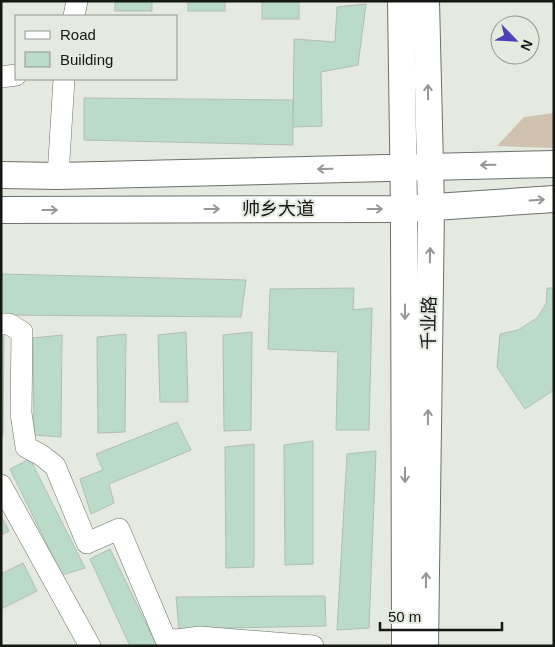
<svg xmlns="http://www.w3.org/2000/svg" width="555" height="647" viewBox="0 0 555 647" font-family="Helvetica,'Noto Sans SC',sans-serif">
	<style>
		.grass { fill: #d0c1b1 }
		.building { fill: #b9dbc7; stroke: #b2bcb6 }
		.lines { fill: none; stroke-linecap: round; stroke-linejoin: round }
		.minor-casing { stroke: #6c7067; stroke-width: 22 }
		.major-casing { stroke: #6c7067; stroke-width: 28 }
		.minor { stroke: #fff; stroke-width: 21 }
		.major { stroke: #fff; stroke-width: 26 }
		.oneway { stroke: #969795 }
		.labels { text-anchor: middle; stroke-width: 4; stroke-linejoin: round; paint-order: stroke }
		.street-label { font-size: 18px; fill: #151713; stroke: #e5eae0 }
	</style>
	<rect width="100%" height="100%" fill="#e5eae0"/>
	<polygon class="grass" points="554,113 554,148 497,146 524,117"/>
	<g class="building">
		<rect x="115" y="1" width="37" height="10"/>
		<rect x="188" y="1" width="37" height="10"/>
		<rect x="262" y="1" width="37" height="18"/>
		<polygon points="366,4 358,65 321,72 322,126 293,127 294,39 335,42 337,7"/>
		<polygon points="84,98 293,100 293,145 84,140"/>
		<polygon points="1,274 246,280 241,317 1,315"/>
		<polygon points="354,288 353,310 372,308 369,430 336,430 338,352 268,349 270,289"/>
		<polygon points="547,288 554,288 554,390 525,409 497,367 500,334 518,330 537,318 546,304"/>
		<polygon points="186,332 188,402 160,402 158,335"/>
		<polygon points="252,332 251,430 224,431 223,335"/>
		<polygon points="1,334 4,334 3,435 1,435"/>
		<polygon points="126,334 125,432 98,433 97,337"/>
		<polygon points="62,335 61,437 34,435 33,338"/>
		<polygon points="177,422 191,450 109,484 114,503 91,514 80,479 103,470 96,454"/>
		<polygon points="313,441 313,564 285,565 284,445"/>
		<polygon points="254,444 254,567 226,568 225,447"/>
		<polygon points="376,451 369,628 337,630 347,454"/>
		<polygon points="30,459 85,568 62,575 10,469"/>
		<polygon points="1,516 9,531 1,535"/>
		<polygon points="110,549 157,646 130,646 90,559"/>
		<polygon points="23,563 37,591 1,609 1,574"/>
		<polygon points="325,596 326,626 179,629 176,597"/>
	</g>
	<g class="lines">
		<defs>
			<g id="minor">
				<polyline points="74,16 77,1"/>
				<polyline points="1,77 16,75"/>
				<polyline points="58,176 64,79"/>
				<polyline points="1,324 9,324 22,332 21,413 26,447 41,455 55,466 87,543 119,529 165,638 177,640 200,637 313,646"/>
				<polyline points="1,485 90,646"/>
			</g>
			<g id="major">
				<polyline points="401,1 404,209 405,646"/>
				<polyline points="1,175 58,176 554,164"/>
				<polyline points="1,210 404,209 554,199"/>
				<polyline points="425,646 431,208 426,1"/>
			</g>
		</defs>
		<use href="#minor" class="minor-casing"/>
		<use href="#major" class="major-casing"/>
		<use href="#minor" class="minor"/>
		<use href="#major" class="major"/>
	</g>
	<defs><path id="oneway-shaft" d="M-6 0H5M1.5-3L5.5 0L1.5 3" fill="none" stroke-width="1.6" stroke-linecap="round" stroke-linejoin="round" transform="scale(1.25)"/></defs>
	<g class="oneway">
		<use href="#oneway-shaft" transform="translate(428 92) rotate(-91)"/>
		<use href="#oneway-shaft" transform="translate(488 165) rotate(179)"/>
		<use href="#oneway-shaft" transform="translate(325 169) rotate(179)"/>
		<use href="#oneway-shaft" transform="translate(537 200) rotate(-4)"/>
		<use href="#oneway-shaft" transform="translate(212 209)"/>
		<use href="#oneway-shaft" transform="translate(375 209)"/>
		<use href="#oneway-shaft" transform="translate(50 210)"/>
		<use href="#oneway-shaft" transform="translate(430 255) rotate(-89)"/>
		<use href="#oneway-shaft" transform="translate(405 312) rotate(90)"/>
		<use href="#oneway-shaft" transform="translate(428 417) rotate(-89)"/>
		<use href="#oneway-shaft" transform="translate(405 475) rotate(90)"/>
		<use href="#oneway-shaft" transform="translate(426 580) rotate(-89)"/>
	</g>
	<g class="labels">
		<g class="street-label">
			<text x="278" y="215">帅乡大道</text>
			<text transform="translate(429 323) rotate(-89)" y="6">千业路</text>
		</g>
	</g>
	<rect width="555" height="647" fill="none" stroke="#151713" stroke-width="5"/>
	<rect x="15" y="15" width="162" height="65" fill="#e5eae0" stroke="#92968e"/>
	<rect x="25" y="31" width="25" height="8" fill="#ffffff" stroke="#92968e"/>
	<text x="60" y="40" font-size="15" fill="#151713">Road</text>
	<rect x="25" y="52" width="25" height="15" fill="#b9dbc7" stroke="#92968e"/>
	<text x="60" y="65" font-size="15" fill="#151713">Building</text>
	<g transform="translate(515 40) rotate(114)"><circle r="24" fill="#e5eae0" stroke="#92968e"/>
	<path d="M0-4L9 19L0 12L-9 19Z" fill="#4c42b8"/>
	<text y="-8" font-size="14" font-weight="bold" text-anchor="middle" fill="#151713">N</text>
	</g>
	<path d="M380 622v8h122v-8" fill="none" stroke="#151713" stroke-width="2.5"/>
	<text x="388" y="622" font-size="15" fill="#151713" stroke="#e5eae0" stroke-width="4" paint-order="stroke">50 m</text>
</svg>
